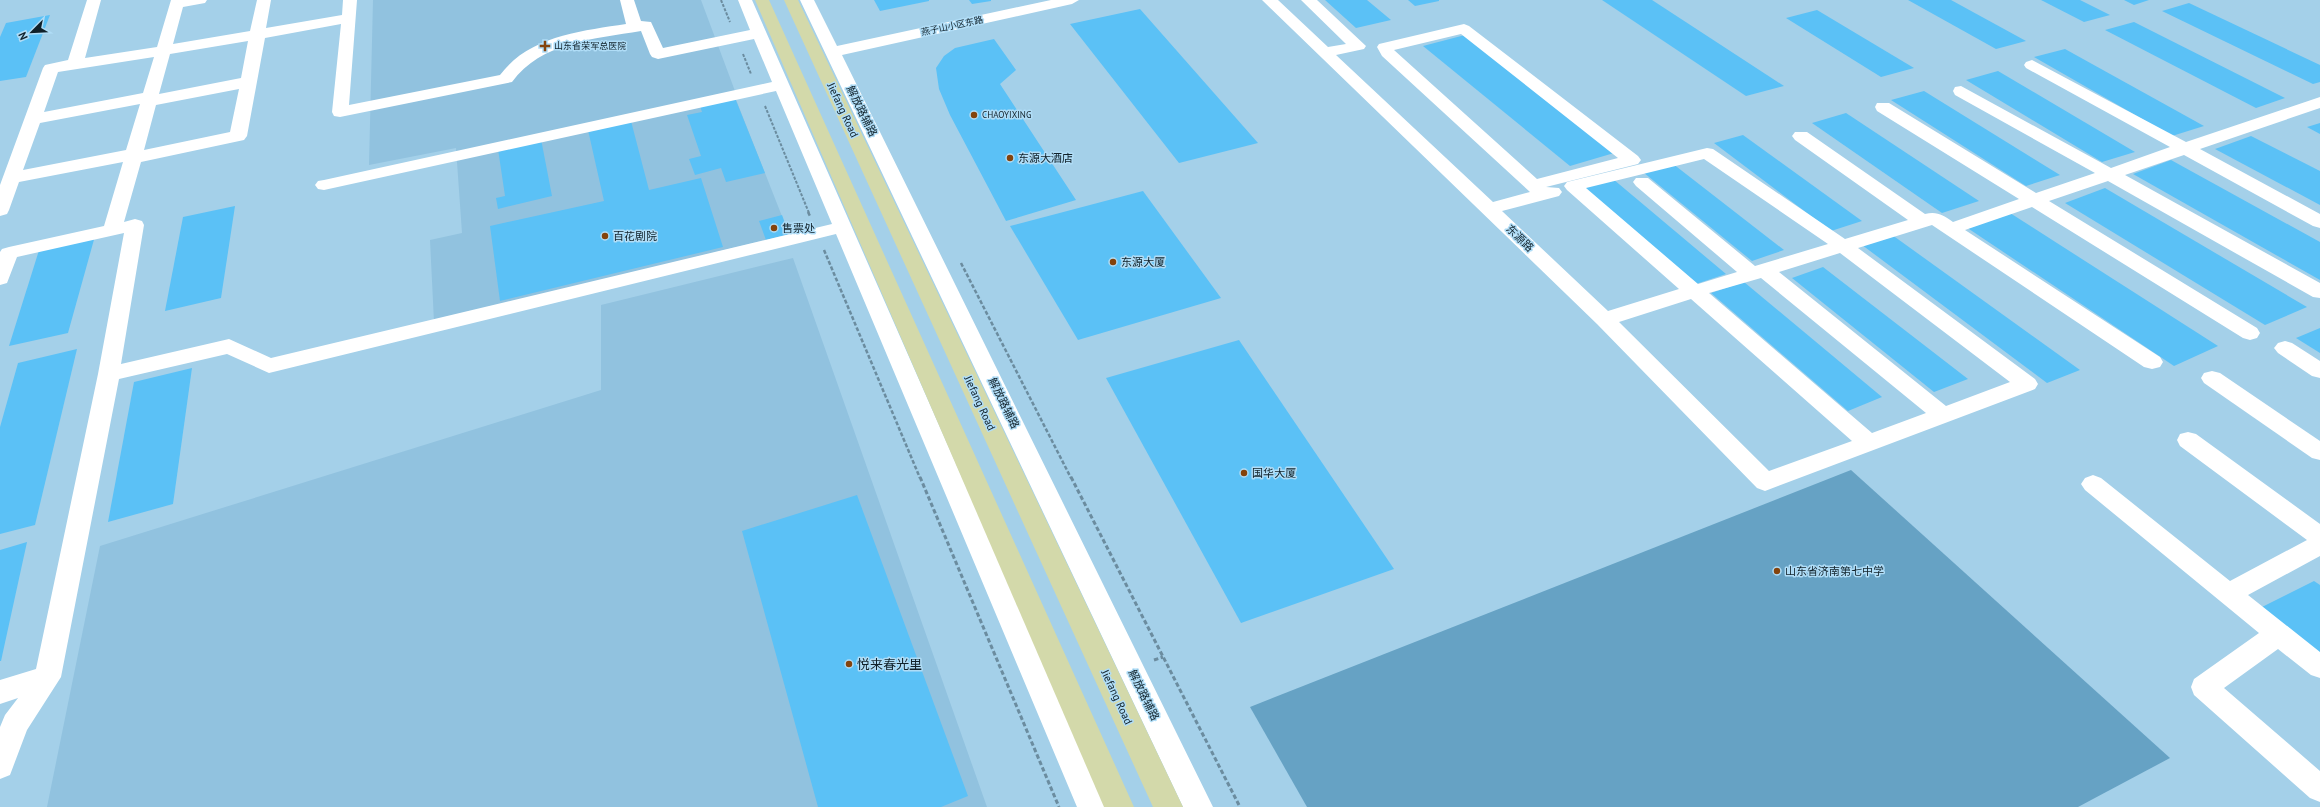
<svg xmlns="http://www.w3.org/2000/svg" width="2320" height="807" viewBox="0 0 2320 807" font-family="'PT Sans','Noto Sans SC',sans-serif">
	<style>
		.built { fill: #91c2df }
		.green { fill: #66a2c4 }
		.building { fill: #5bc1f6 }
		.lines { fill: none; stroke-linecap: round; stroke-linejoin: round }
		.path-far2 { stroke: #6b8c9f; stroke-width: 2; stroke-dasharray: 3 1.5; stroke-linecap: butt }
		.path-far1 { stroke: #6b8c9f; stroke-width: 2.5; stroke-dasharray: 4 2; stroke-linecap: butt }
		.path { stroke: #6b8c9f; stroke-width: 3; stroke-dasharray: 4.5 2.5; stroke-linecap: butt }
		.minor { fill: #fff; fill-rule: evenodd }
		.major { fill: #d3d9aa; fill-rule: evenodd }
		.poi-dot { fill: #84430c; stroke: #b0ddf7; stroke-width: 1.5 }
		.labels { text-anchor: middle; stroke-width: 3; stroke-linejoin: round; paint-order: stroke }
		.far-street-label { font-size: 9px; fill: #10212a; stroke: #b0ddf7 }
		.far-poi-label { font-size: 9px; fill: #10212a; stroke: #b0ddf7; text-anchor: start }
		.street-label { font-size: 11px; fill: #10212a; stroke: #b0ddf7 }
		.poi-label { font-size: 11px; fill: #10212a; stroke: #b0ddf7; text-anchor: start }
		.near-poi-label { font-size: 13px; fill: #10212a; stroke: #b0ddf7; text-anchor: start }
	</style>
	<rect width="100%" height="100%" fill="#a4d0e9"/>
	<g class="built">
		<polygon points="373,0 701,0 735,91 733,92 789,234 434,322 430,240 462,233 456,148 369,165"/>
		<polygon points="793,258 987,807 47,807 100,546 601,390 601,305"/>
	</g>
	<polygon class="green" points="1851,470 2170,758 2078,807 1307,807 1250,707"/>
	<g class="building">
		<polygon points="874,0 929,0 929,1 880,11"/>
		<polygon points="969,0 991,0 991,1 972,4"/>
		<polygon points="1325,0 1367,0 1391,20 1356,28"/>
		<polygon points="1408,0 1439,0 1439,1 1415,6"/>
		<polygon points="1602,0 1652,0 1784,86 1746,96"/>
		<polygon points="1908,0 1951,0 2026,41 1996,49"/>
		<polygon points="2041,0 2080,0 2110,15 2084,22"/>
		<polygon points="2124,0 2149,0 2134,5"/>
		<polygon points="2189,3 2320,65 2320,82 2313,84 2162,11"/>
		<polygon points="1140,9 1258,143 1179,163 1070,24"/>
		<polygon points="1817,10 1914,68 1881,77 1786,18"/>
		<polygon points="50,15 26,77 0,81 0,37 6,23"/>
		<polygon points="2134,22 2285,98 2256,108 2105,30"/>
		<polygon points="1465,35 1614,153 1570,166 1423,46"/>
		<polygon points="994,39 1016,70 1000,84 1076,200 1006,221 950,115 939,89 936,68 944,56 955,48"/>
		<polygon points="2065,49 2204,126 2172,136 2034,57"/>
		<polygon points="1998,71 2135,152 2102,162 1966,80"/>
		<polygon points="1924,91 2060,175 2026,186 1891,100"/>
		<polygon points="735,98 765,173 726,182 721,168 695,175 689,159 701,156 687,115 702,112 700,106"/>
		<polygon points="1846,113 1979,201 1942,213 1812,123"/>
		<polygon points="631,121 649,190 701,178 723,247 500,301 490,226 604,201 588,130"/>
		<polygon points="2320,123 2320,134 2307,127"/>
		<polygon points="1743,135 1862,221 1831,231 1714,143"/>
		<polygon points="2251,136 2320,171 2320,205 2215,149"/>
		<polygon points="541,139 552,196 498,209 496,198 505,196 498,149"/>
		<polygon points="1668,160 1784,250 1752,261 1638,168"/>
		<polygon points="2171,160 2320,242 2320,280 2133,174"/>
		<polygon points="1613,179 1726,274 1693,285 1582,188"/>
		<polygon points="2105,188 2307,307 2265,325 2065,203"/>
		<polygon points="1143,191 1221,298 1078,340 1010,226"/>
		<polygon points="235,206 221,298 165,311 183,217"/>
		<polygon points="2010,213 2218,346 2174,366 1966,227"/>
		<polygon points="782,215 789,234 766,240 759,221"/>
		<polygon points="1888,232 2080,370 2047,383 1858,242"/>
		<polygon points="95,236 68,333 9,346 40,247"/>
		<polygon points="1823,267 1968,379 1934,392 1792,278"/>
		<polygon points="1744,282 1882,397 1848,411 1711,293"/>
		<polygon points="2320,328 2320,353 2296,338"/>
		<polygon points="1239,340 1394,569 1241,623 1106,378"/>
		<polygon points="77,349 35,525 0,534 0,427 18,363"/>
		<polygon points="192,368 173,504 108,522 134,382"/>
		<polygon points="857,495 968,796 941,807 818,807 742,531"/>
		<polygon points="27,542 1,661 0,661 0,550"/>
		<polygon points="2314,581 2320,585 2320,655 2260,608"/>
	</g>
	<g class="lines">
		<g class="path-far2">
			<polyline points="721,0 730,22"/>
			<polyline points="743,54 751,74"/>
			<polyline points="765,106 809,213"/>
		</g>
		<g class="path-far1">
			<polyline points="808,212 810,216"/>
			<polyline points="824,250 920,478"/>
			<polyline points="961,263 1071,478"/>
		</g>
		<g class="path">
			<polyline points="920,477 1059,807"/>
			<polyline points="1071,477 1240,807"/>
			<polyline points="1154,660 1163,657"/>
		</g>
		<g class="minor">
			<path d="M 87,0 L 101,0 L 85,58 L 157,47 L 171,0 L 207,0 L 205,3 L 183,7 L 173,44 L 250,31 L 257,0 L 271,0 L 266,28 L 342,15 L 343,0 L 357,0 L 349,105 L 500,75 C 529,36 581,31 626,24 L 620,0 L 634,0 L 641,21 L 651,22 L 663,48 L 750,30 L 738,0 L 752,0 L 1107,807 L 1077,807 L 836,234 L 269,373 L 227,354 L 119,379 L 61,677 L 27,730 L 10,775 L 0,779 L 0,727 L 5,715 L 18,698 L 0,704 L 0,680 L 36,669 L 98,374 L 124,233 L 17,257 L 7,283 L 0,285 L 0,252 L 2,249 L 9,247 L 104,226 L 123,162 L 19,182 L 9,210 L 7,214 L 0,216 L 0,185 L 43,68 L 45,65 L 68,60 ZM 341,24 L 332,112 L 334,116 L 340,117 L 512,82 C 541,42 594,39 641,31 L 650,54 L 652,57 L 658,59 L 754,39 L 772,82 L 324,180 L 318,181 L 315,185 L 318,189 L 324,190 L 776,91 L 832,224 L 271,358 L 229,339 L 121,364 L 144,225 L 142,221 L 135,219 L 124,222 L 141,162 L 244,140 L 247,136 L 265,38 ZM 248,41 L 241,78 L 159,94 L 170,54 ZM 154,57 L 143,93 L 44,112 L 58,72 ZM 239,89 L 230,132 L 144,150 L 156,105 ZM 140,104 L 126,150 L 23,170 L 40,123 Z"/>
			<polygon points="800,0 814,0 837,46 1051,0 1079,0 1072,4 842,55 1213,807 1183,807"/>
			<path d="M 1262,0 L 1278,0 L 1328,47 L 1346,44 L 1301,0 L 1317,0 L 1366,46 L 1364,49 L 1336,55 L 1493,202 L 1530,192 L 1382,56 L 1377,47 L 1379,44 L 1464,24 L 1469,26 L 1638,156 L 1641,160 L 1638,164 L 1546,187 L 1559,188 L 1562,192 L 1559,196 L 1502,211 L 1608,311 L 1679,289 L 1567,190 L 1564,186 L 1567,182 L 1707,148 L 1713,149 L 1845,239 L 1908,220 L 1795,140 L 1792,136 L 1795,132 L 1807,132 L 1925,214 C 1937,211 1943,215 1953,222 L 2019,199 L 1877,111 L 1875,107 L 1877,103 L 1889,103 L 2036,193 L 2095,173 L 1955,95 L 1953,91 L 1955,87 L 1961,86 L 2111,168 L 2170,147 L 2026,68 L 2024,65 L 2026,62 L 2032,60 L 2186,142 L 2320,97 L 2320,108 L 2200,149 L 2320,214 L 2320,228 L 2313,226 L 2184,155 L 2125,175 L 2320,283 L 2320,298 L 2313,297 L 2108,181 L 2049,201 L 2257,328 L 2260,333 L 2257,338 L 2250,340 L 2243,338 L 2032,207 L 1965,230 L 2160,357 L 2163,362 L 2160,367 L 2152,369 L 2144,367 L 1932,225 L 1858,248 L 2035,379 L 2038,384 L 2035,389 L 1765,491 L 1757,488 L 1597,324 ZM 1461,34 L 1618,158 L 1537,179 L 1394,50 ZM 1704,159 L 1828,244 L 1755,266 L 1648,178 L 1636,178 L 1633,182 L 1636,186 L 1737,272 L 1698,284 L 1586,188 ZM 1840,253 L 2010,382 L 1946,406 L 1779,272 ZM 1761,278 L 1926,413 L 1872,433 L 1709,293 ZM 1691,299 L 1852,441 L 1769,471 L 1619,322 Z"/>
			<polygon points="2285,341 2292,343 2320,361 2320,378 2312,376 2278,353 2274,348 2278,343"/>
			<polygon points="2212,371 2220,373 2320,441 2320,460 2312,458 2204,383 2201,378 2204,373"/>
			<polygon points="2188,432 2196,434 2320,524 2320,556 2248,595 2320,652 2320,678 2311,675 2278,649 2224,688 2320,771 2320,802 2310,798 2194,695 2191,687 2194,679 2259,633 2085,490 2081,484 2085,478 2093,475 2101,478 2230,581 2307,540 2180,446 2177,440 2180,434"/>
		</g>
		<g class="major">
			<polygon points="755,0 769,0 1134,807 1104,807"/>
			<polygon points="784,0 798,0 1183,807 1153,807"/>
		</g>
	</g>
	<g class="poi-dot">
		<path d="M543 40h4v4h4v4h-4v4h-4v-4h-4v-4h4z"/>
		<circle cx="974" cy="115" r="4"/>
		<circle cx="1010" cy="158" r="4"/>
		<circle cx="774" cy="228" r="4"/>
		<circle cx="605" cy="236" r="4"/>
		<circle cx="1113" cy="262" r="4"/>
		<circle cx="1244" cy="473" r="4"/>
		<circle cx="1777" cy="571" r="4"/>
		<circle cx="849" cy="664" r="4"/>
	</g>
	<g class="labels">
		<g class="far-street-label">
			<text transform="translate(952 26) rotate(-12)" y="3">燕子山小区东路</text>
		</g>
		<g class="far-poi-label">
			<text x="554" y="49">山东省荣军总医院</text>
			<text x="982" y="118">CHAOYIXING</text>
		</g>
		<g class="street-label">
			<text transform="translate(843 110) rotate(65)" y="4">Jiefang Road</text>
			<text transform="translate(862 111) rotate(64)" y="4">解放路辅路</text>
			<text transform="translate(1520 238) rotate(44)" y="4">东源路</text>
			<text transform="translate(980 403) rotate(65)" y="4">Jiefang Road</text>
			<text transform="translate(1004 403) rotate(64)" y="4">解放路辅路</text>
			<text transform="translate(1144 695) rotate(64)" y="4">解放路辅路</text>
			<text transform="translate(1117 697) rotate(65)" y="4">Jiefang Road</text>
		</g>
		<g class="poi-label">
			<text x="1018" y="162">东源大酒店</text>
			<text x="782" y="232">售票处</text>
			<text x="613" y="240">百花剧院</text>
			<text x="1121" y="266">东源大厦</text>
			<text x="1252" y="477">国华大厦</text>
			<text x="1785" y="575">山东省济南第七中学</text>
		</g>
		<g class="near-poi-label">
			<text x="857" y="669">悦来春光里</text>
		</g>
	</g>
	<g transform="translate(32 32) rotate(246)" stroke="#b0ddf7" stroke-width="3" paint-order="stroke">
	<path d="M0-3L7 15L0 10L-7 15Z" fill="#10212a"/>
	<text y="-6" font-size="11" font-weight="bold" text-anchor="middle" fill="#10212a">N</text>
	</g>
</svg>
